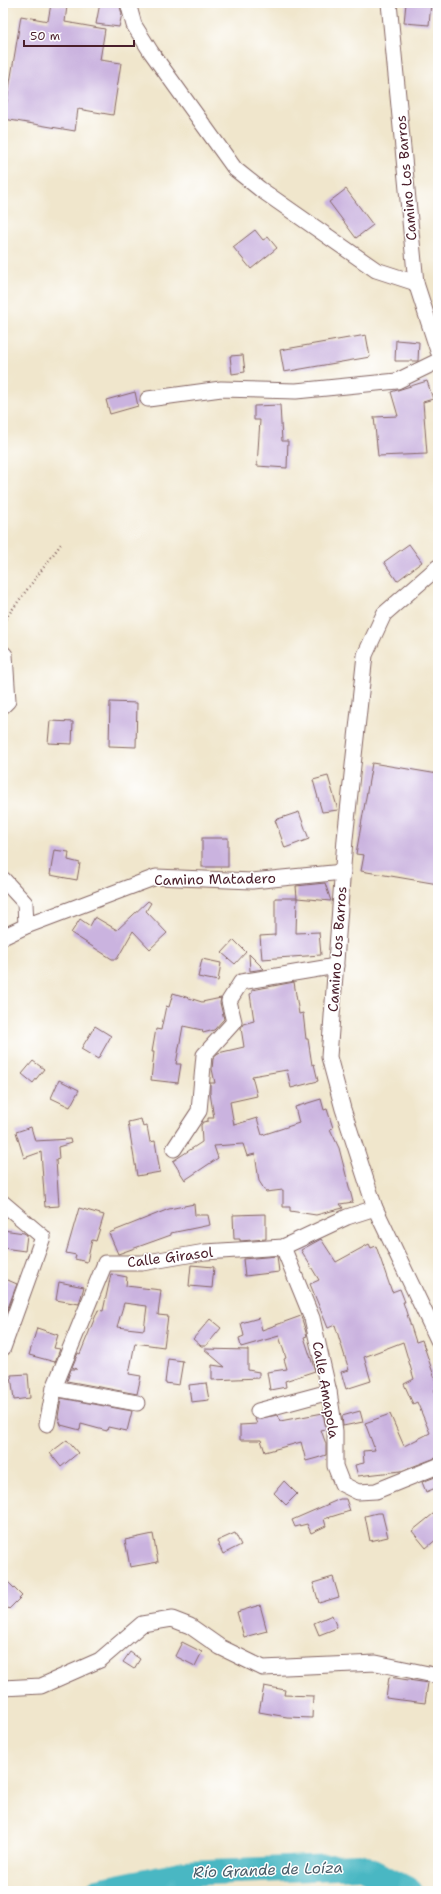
<svg xmlns="http://www.w3.org/2000/svg" width="441" height="1894" viewBox="0 0 441 1894" font-family="'Shantell Sans',sans-serif">
	<style>
		.lines { fill: none; stroke-linecap: round; stroke-linejoin: round }
		.river { stroke: #49b7c3; stroke-width: 26 }
		.building { fill: #cab3df; fill-rule: evenodd }
		.minor-casing { stroke: #846563; stroke-width: 17 }
		.path { stroke: #846563; stroke-width: 2.5; stroke-dasharray: 1 3; stroke-linecap: butt }
		.minor { stroke: #fff; stroke-width: 15 }
		.labels { text-anchor: middle; stroke-width: 3; stroke-linejoin: round; paint-order: stroke }
		.street-label { font-size: 14px; fill: #4a1f2b; stroke: #fff }
		.water-label { font-size: 15px; font-style: italic; fill: #4a5c68; stroke: #fff }
	</style>
	<rect width="100%" height="100%" fill="#fff"/>
	<filter id="ink" filterUnits="userSpaceOnUse"><feTurbulence type="fractalNoise" baseFrequency=".025" numOctaves="2"/><feDisplacementMap in="SourceGraphic" scale="8" xChannelSelector="R" yChannelSelector="G"/><feConvolveMatrix kernelMatrix="1 2 1 2 8 2 1 2 1" color-interpolation-filters="sRGB"/></filter>
	<filter id="wash" filterUnits="userSpaceOnUse"><feTurbulence type="fractalNoise" baseFrequency=".012" numOctaves="4" result="noise"/><feDisplacementMap in="SourceGraphic" scale="16" xChannelSelector="R" yChannelSelector="G"/><feGaussianBlur stdDeviation="0.9" result="paint"/><feColorMatrix in="noise" values="0 0 0 0 0 0 0 0 0 0 0 0 0 0 0 0 0 1.4 0 .05"/><feComposite in="paint" operator="in"/></filter>
	<g filter="url(#wash)">
		<rect width="100%" height="100%" fill="#f0e6cc"/>
		<g class="lines">
			<polyline class="river" points="98,1891 185,1873 360,1866 410,1891"/>
		</g>
		<g id="blocks">
			<g class="building">
				<polygon points="100,3 119,3 122,14 119,27 96,24"/>
				<polygon points="406,3 431,3 429,25 404,23"/>
				<polygon points="51,4 67,6 65,22 105,29 100,60 121,63 113,115 78,109 75,131 4,119 21,16 48,21"/>
				<polygon points="346,189 373,225 356,238 329,202"/>
				<polygon points="255,230 263,240 268,237 277,248 251,269 233,247"/>
				<polygon points="366,335 370,357 284,372 280,350"/>
				<polygon points="396,340 419,342 418,361 395,361"/>
				<polygon points="243,355 245,372 232,374 230,356"/>
				<polygon points="427,381 433,399 423,402 427,454 378,456 374,417 398,416 391,392"/>
				<polygon points="135,392 138,406 110,414 106,400"/>
				<polygon points="280,405 282,441 288,441 287,468 257,466 260,420 254,420 254,406"/>
				<polygon points="409,544 422,562 397,581 384,562"/>
				<polygon points="110,702 137,703 136,747 109,746"/>
				<polygon points="50,721 73,722 72,744 48,743"/>
				<polygon points="372,763 438,774 438,884 361,871 364,855 356,854"/>
				<polygon points="328,776 338,810 322,812 313,780"/>
				<polygon points="299,812 309,839 285,848 275,820"/>
				<rect x="202" y="838" width="26" height="29"/>
				<polygon points="54,850 69,852 68,860 80,863 77,880 50,875"/>
				<polygon points="325,883 331,901 297,898 296,886"/>
				<polygon points="275,898 297,898 296,933 319,932 321,955 262,959 260,936 275,935"/>
				<polygon points="148,901 151,903 146,911 167,933 150,949 133,931 117,959 112,959 71,933 80,919 90,926 95,917 117,930"/>
				<polygon points="234,940 246,952 235,964 222,953"/>
				<polygon points="249,954 264,969 250,971"/>
				<polygon points="202,959 221,963 218,981 198,977"/>
				<polygon points="294,982 299,1014 303,1013 306,1039 308,1039 312,1065 314,1064 318,1081 291,1088 287,1070 252,1076 257,1096 230,1102 234,1125 257,1118 262,1135 299,1123 295,1107 321,1099 324,1110 327,1109 333,1128 330,1129 339,1148 353,1202 340,1204 343,1208 316,1215 290,1211 290,1207 283,1207 283,1190 266,1192 259,1181 255,1154 247,1156 243,1144 214,1146 218,1158 185,1180 173,1161 202,1142 201,1125 203,1122 208,1121 208,1118 214,1118 210,1093 210,1083 215,1083 212,1069 213,1059 218,1053 244,1047 241,1028 243,1024 254,1021 250,994 252,993 252,990"/>
				<polygon points="173,993 202,1002 221,998 220,1003 224,1019 214,1030 203,1033 202,1030 183,1026 176,1064 181,1064 178,1083 151,1080 154,1052 152,1052 156,1029 161,1030 166,1006 169,1007"/>
				<polygon points="95,1026 111,1036 98,1059 81,1049"/>
				<polygon points="33,1061 44,1069 33,1083 22,1074"/>
				<polygon points="59,1080 79,1090 70,1107 51,1098"/>
				<polygon points="141,1119 143,1127 147,1126 150,1142 155,1141 160,1172 137,1176 128,1122"/>
				<polygon points="31,1127 35,1141 70,1139 71,1143 58,1147 59,1159 56,1160 59,1206 45,1207 41,1152 24,1158 16,1132"/>
				<polygon points="194,1204 195,1215 208,1215 210,1225 171,1233 171,1235 118,1254 109,1233 169,1209"/>
				<polygon points="79,1208 104,1215 96,1241 92,1240 87,1262 75,1259 76,1255 66,1253"/>
				<polygon points="266,1214 266,1239 240,1241 240,1239 234,1239 233,1215"/>
				<polygon points="3,1230 24,1233 27,1235 25,1251 3,1248"/>
				<polygon points="321,1239 336,1262 369,1244 371,1248 376,1246 392,1292 400,1289 405,1302 403,1302 416,1342 422,1340 438,1388 434,1390 438,1397 438,1457 401,1471 358,1476 355,1465 364,1463 363,1451 375,1450 365,1423 390,1414 404,1446 430,1433 417,1402 413,1404 404,1384 414,1379 403,1342 364,1357 371,1381 346,1389 341,1372 349,1370 335,1325 328,1328 310,1284 319,1280 301,1250"/>
				<polygon points="277,1256 279,1272 245,1276 243,1259"/>
				<polygon points="191,1265 214,1267 212,1288 189,1286"/>
				<path d="M 111,1274 L 127,1277 L 126,1286 L 161,1290 L 158,1315 L 168,1316 L 164,1347 L 135,1343 L 129,1374 L 141,1376 L 137,1394 L 67,1381 L 71,1369 L 77,1369 L 72,1367 L 78,1353 L 80,1354 L 98,1310 L 103,1311 ZM 124,1303 L 147,1306 L 144,1330 L 117,1327 Z"/>
				<polygon points="3,1278 17,1284 3,1321"/>
				<polygon points="59,1282 84,1287 79,1304 56,1300"/>
				<polygon points="301,1316 307,1336 304,1337 315,1371 285,1381 286,1387 270,1390 267,1372 287,1369 284,1359 286,1358 279,1336 241,1347 239,1338 244,1336 241,1323 259,1318 262,1330"/>
				<polygon points="210,1319 221,1328 206,1346 201,1346 193,1339"/>
				<polygon points="37,1328 58,1335 54,1348 60,1349 55,1362 29,1355"/>
				<polygon points="204,1349 248,1350 248,1370 259,1372 259,1378 212,1380 212,1365 225,1367"/>
				<polygon points="168,1359 183,1361 179,1385 165,1383"/>
				<polygon points="28,1374 30,1398 14,1400 11,1375"/>
				<polygon points="206,1383 209,1400 191,1402 189,1385"/>
				<polygon points="61,1398 132,1411 127,1431 108,1427 107,1431 81,1424 80,1430 61,1425 58,1417"/>
				<polygon points="360,1411 363,1422 343,1426 342,1416"/>
				<polygon points="323,1413 326,1429 321,1430 326,1444 326,1455 317,1458 306,1461 301,1442 265,1452 261,1440 240,1440 240,1425 257,1424 255,1419 278,1415 280,1421"/>
				<polygon points="67,1440 78,1453 61,1467 50,1453"/>
				<polygon points="438,1476 438,1487 426,1492 422,1482"/>
				<polygon points="284,1481 297,1494 286,1505 274,1493"/>
				<polygon points="340,1499 346,1499 350,1511 324,1519 326,1526 311,1533 307,1524 295,1527 292,1520"/>
				<polygon points="438,1510 438,1538 426,1548 412,1531"/>
				<polygon points="377,1513 382,1513 388,1537 370,1541 365,1516"/>
				<polygon points="235,1533 241,1545 223,1554 217,1541"/>
				<polygon points="153,1534 158,1562 130,1567 125,1540"/>
				<polygon points="3,1577 22,1596 9,1609 3,1603"/>
				<polygon points="333,1577 339,1597 319,1603 313,1583"/>
				<polygon points="260,1605 267,1631 244,1637 237,1612"/>
				<polygon points="332,1615 337,1628 319,1635 314,1623"/>
				<polygon points="182,1642 202,1652 195,1666 175,1656"/>
				<polygon points="130,1652 140,1659 134,1669 123,1662"/>
				<polygon points="389,1677 428,1683 425,1703 386,1698"/>
				<polygon points="264,1686 285,1690 284,1695 313,1696 312,1718 287,1717 259,1712"/>
			</g>
		</g>
	</g>
	<g filter="url(#ink)">
		<use href="#blocks" fill-opacity="0" stroke="#846563" stroke-width="1"/>
		<g class="lines">
			<defs>
				<g id="minor">
					<polyline points="128,3 134,25 151,52 235,169 260,189 376,270 416,283"/>
					<polyline points="389,3 416,283 438,351"/>
					<polyline points="148,399 221,389 296,391 397,381 438,361"/>
					<polyline points="438,567 384,614 365,655 345,839 329,1057 343,1109 375,1208 438,1340"/>
					<polyline points="3,653 5,655 8,701 3,706"/>
					<polyline points="3,879 25,903 26,926"/>
					<polyline points="3,937 26,926 156,877 252,881 343,872"/>
					<polyline points="174,1149 199,1111 204,1055 234,1022 229,1001 241,982 336,966"/>
					<polyline points="3,1203 43,1237 3,1348"/>
					<polyline points="283,1247 312,1318 329,1392 335,1431 335,1466 342,1484 358,1492 376,1491 438,1466"/>
					<polyline points="54,1388 137,1403"/>
					<polyline points="258,1411 329,1392"/>
					<polyline points="47,1424 54,1388 105,1263 142,1263 205,1252 283,1247 347,1217 375,1208"/>
					<polyline points="3,1688 41,1686 100,1660 142,1624 172,1619 190,1626 220,1647 263,1668 376,1663 438,1676"/>
				</g>
			</defs>
			<use href="#minor" class="minor-casing"/>
			<polyline class="path" points="3,622 61,544"/>
			<use href="#minor" class="minor"/>
		</g>
	</g>
	<g class="labels">
		<g class="street-label">
			<text transform="translate(406 178) rotate(-95)" y="5">Camino Los Barros</text>
			<text transform="translate(215 879) rotate(-1)" y="5">Camino Matadero</text>
			<text transform="translate(337 949) rotate(-86)" y="5">Camino Los Barros</text>
			<text transform="translate(170 1257) rotate(-7)" y="5">Calle Girasol</text>
			<text transform="translate(326 1390) rotate(80)" y="5">Calle Amapola</text>
		</g>
		<g class="water-label">
			<text transform="translate(268 1870) rotate(-2)" y="5">Río Grande de Loíza</text>
		</g>
	</g>
	<rect width="441" height="1894" fill="none" stroke="#fff" stroke-width="16"/>
	<path d="M24 40v6h110v-6" fill="none" stroke="#4a1f2b" stroke-width="2"/>
	<text x="30" y="40" font-size="12" fill="#4a1f2b" stroke="#ffffff" stroke-width="3" paint-order="stroke">50 m</text>
</svg>
